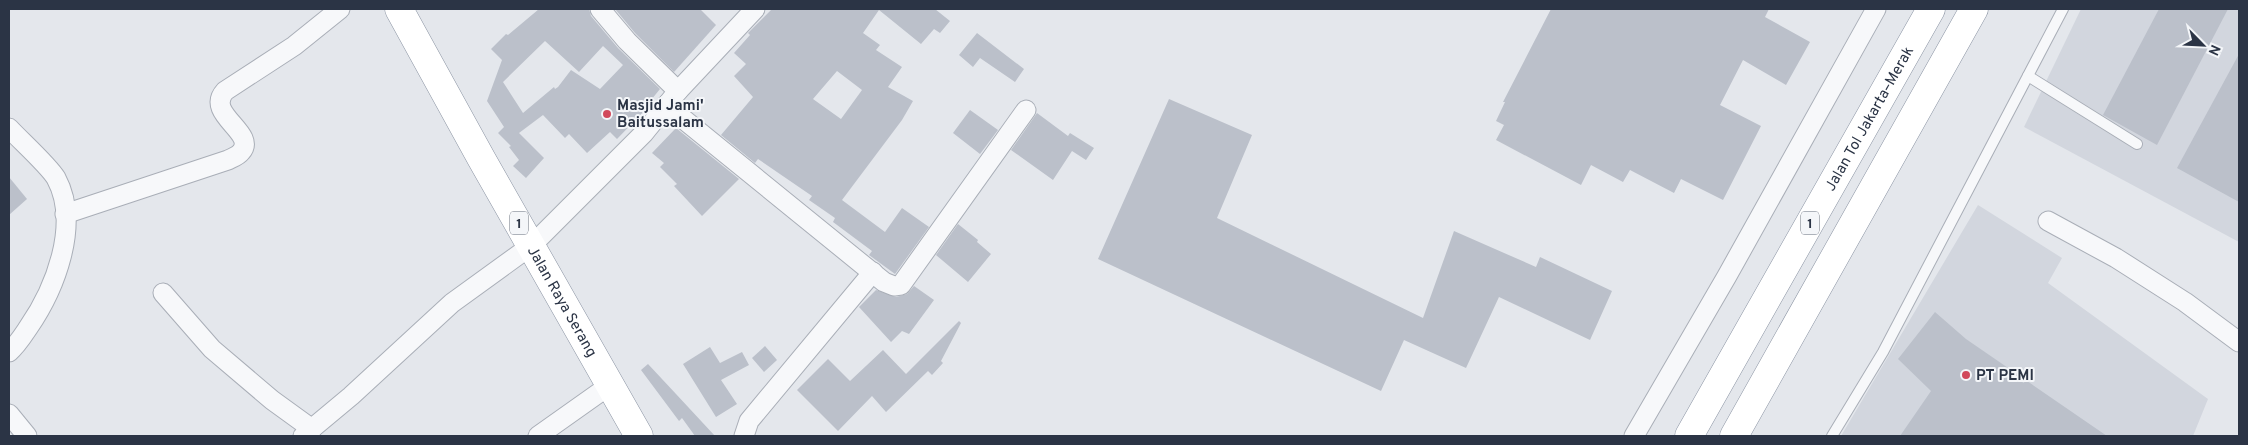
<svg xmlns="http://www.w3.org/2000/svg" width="2248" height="445" viewBox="0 0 2248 445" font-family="Overpass,sans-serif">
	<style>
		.built { fill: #d2d6de }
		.building { fill: #bbc0ca; fill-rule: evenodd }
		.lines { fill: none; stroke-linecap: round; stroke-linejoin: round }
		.lane-casing { stroke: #a9aeb7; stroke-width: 12 }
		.street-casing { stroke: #a9aeb7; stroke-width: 21 }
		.highway-casing { stroke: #8b94a3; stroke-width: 29 }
		.lane { stroke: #f7f8fa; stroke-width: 10 }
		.street { stroke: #f7f8fa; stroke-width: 19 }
		.highway { stroke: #fff; stroke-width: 28 }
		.poi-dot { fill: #d1495b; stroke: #f4f6f9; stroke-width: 2 }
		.labels { text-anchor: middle; stroke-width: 4; stroke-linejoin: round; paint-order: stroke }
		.shield { fill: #f4f6f9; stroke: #676e7b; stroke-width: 1 }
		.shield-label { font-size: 14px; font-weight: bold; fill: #2b3445 }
		.poi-label { font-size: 15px; font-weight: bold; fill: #2b3445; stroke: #f4f6f9; text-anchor: start }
		.street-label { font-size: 15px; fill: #2b3445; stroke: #f4f6f9 }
	</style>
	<rect width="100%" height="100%" fill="#e4e7ec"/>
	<g class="built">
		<polygon points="2081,9 2239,9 2239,242 2024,127"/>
		<polygon points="1978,205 2062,258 2048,283 2208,399 2193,436 1841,436"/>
	</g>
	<g class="building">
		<path d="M 539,9 L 589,9 L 591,16 L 618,48 L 660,89 L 647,105 L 648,107 L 617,139 L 610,132 L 587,153 L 569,134 L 565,138 L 543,115 L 519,133 L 544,158 L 526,178 L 513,166 L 519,160 L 509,147 L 511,146 L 498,133 L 504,127 L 487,101 L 502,60 L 491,49 L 506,34 L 508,35 ZM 545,41 L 579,72 L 603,46 L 623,65 L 600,89 L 571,70 L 558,87 L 555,89 L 554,87 L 523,113 L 503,82 Z"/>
		<polygon points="615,9 700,9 716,25 674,72 635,33"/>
		<path d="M 772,9 L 935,9 L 950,21 L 940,33 L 934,29 L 921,44 L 879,10 L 863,33 L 880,45 L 876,50 L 902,67 L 888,87 L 913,101 L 902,120 L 842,200 L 885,232 L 902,208 L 929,227 L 895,274 L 869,255 L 872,251 L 833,222 L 835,218 L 809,200 L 812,196 L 758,159 L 755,163 L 721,135 L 753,97 L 734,76 L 746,64 L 734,53 L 750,35 L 748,33 ZM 837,71 L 862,90 L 841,119 L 813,99 Z"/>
		<polygon points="1551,9 1769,9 1765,17 1810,42 1786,85 1743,60 1720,105 1761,126 1723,200 1681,179 1674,193 1630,170 1623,182 1591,165 1581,185 1496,140 1504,125 1496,121 1505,102 1503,102"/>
		<polygon points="2159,9 2228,9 2157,145 2103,115"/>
		<polygon points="977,33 1024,69 1015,82 980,58 973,67 959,55"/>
		<polygon points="2239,54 2239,202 2177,168"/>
		<polygon points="1169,99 1252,135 1217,218 1423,318 1454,231 1536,267 1540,257 1612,291 1590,340 1499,297 1466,368 1404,340 1381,391 1098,259"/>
		<polygon points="970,110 998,130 980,154 953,133"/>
		<polygon points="1037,113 1068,136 1070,133 1094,148 1086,160 1072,151 1053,180 1011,150"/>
		<polygon points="676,128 739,179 702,216 674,186 677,184 660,167 664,163 652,153"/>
		<polygon points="9,177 27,199 9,215"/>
		<polygon points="958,224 978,240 977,242 991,254 968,282 936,255"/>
		<polygon points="914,286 934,300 909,334 902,331 891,342 859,307 876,290 896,297 907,294"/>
		<polygon points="1935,312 1966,339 2107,436 1900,436 1931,391 1898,359"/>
		<polygon points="959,321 961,323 941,361 943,363 932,375 928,371 886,412 872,396 838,431 797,390 828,359 850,381 883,350 906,374"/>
		<polygon points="765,346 777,360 764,372 752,358"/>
		<polygon points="710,347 720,363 742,352 749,365 721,380 737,404 716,417 683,364"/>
		<polygon points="648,364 676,394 715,436 695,436 682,418 679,421 641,370"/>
	</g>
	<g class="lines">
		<defs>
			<g id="lane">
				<polyline points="2028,76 2137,144"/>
				<polyline points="1832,436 1883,352 2063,9"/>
			</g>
			<g id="street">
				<polyline points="600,9 627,41 678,91"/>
				<polyline points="666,105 884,282 894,286 901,285 1026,110"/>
				<path d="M 9,128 C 20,140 48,165 56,178 C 81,224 55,289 28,328 C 22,337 17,345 9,352"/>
				<path d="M 65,214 L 228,160 C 232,158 238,156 241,152 C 258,133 204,114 225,91 L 294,46 L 340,9"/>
				<polyline points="2048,221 2116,258 2185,302 2239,342"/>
				<polyline points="163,293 212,349 272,400 312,429"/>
				<polyline points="9,414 27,436"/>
				<polyline points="303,436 351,396 452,303 532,245 644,133 678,91 755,9"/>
				<polyline points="538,436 610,385"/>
				<polyline points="744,436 749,421 873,272"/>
				<polyline points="1634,436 1727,276 1876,9"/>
			</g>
			<g id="highway">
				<path id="s1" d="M 399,9 L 481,158 L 639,436"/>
				<path id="s2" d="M 1689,436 L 1931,9"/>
				<polyline points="1734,436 1974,9"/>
			</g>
		</defs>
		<use href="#lane" class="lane-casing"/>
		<use href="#street" class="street-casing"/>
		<use href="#highway" class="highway-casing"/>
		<use href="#lane" class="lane"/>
		<use href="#street" class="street"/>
		<use href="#highway" class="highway"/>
	</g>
	<g class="poi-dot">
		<circle cx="607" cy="114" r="5"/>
		<circle cx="1966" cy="375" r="5"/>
	</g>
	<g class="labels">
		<g class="shield">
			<rect x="510" y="211.5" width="18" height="23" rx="4"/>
			<rect x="1801" y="211.5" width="18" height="23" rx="4"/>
		</g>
		<g class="shield-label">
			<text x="519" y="228">1</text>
			<text x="1810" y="228">1</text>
		</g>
		<g class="poi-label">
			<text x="617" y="110">Masjid Jami'<tspan x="617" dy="17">Baitussalam</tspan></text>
			<text x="1976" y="380">PT PEMI</text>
		</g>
		<g class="street-label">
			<text dy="5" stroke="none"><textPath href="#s2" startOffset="365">Jalan Tol Jakarta–Merak</textPath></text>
			<text dy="5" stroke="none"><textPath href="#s1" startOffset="335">Jalan Raya Serang</textPath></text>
		</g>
	</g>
	<rect width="2248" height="445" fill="none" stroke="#2b3445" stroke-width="20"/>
	<g transform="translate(2203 45) rotate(114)" stroke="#f4f6f9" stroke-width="4" paint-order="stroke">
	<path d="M0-4L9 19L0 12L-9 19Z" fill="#2b3445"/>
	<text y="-8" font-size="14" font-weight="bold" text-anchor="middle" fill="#2b3445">N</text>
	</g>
</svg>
